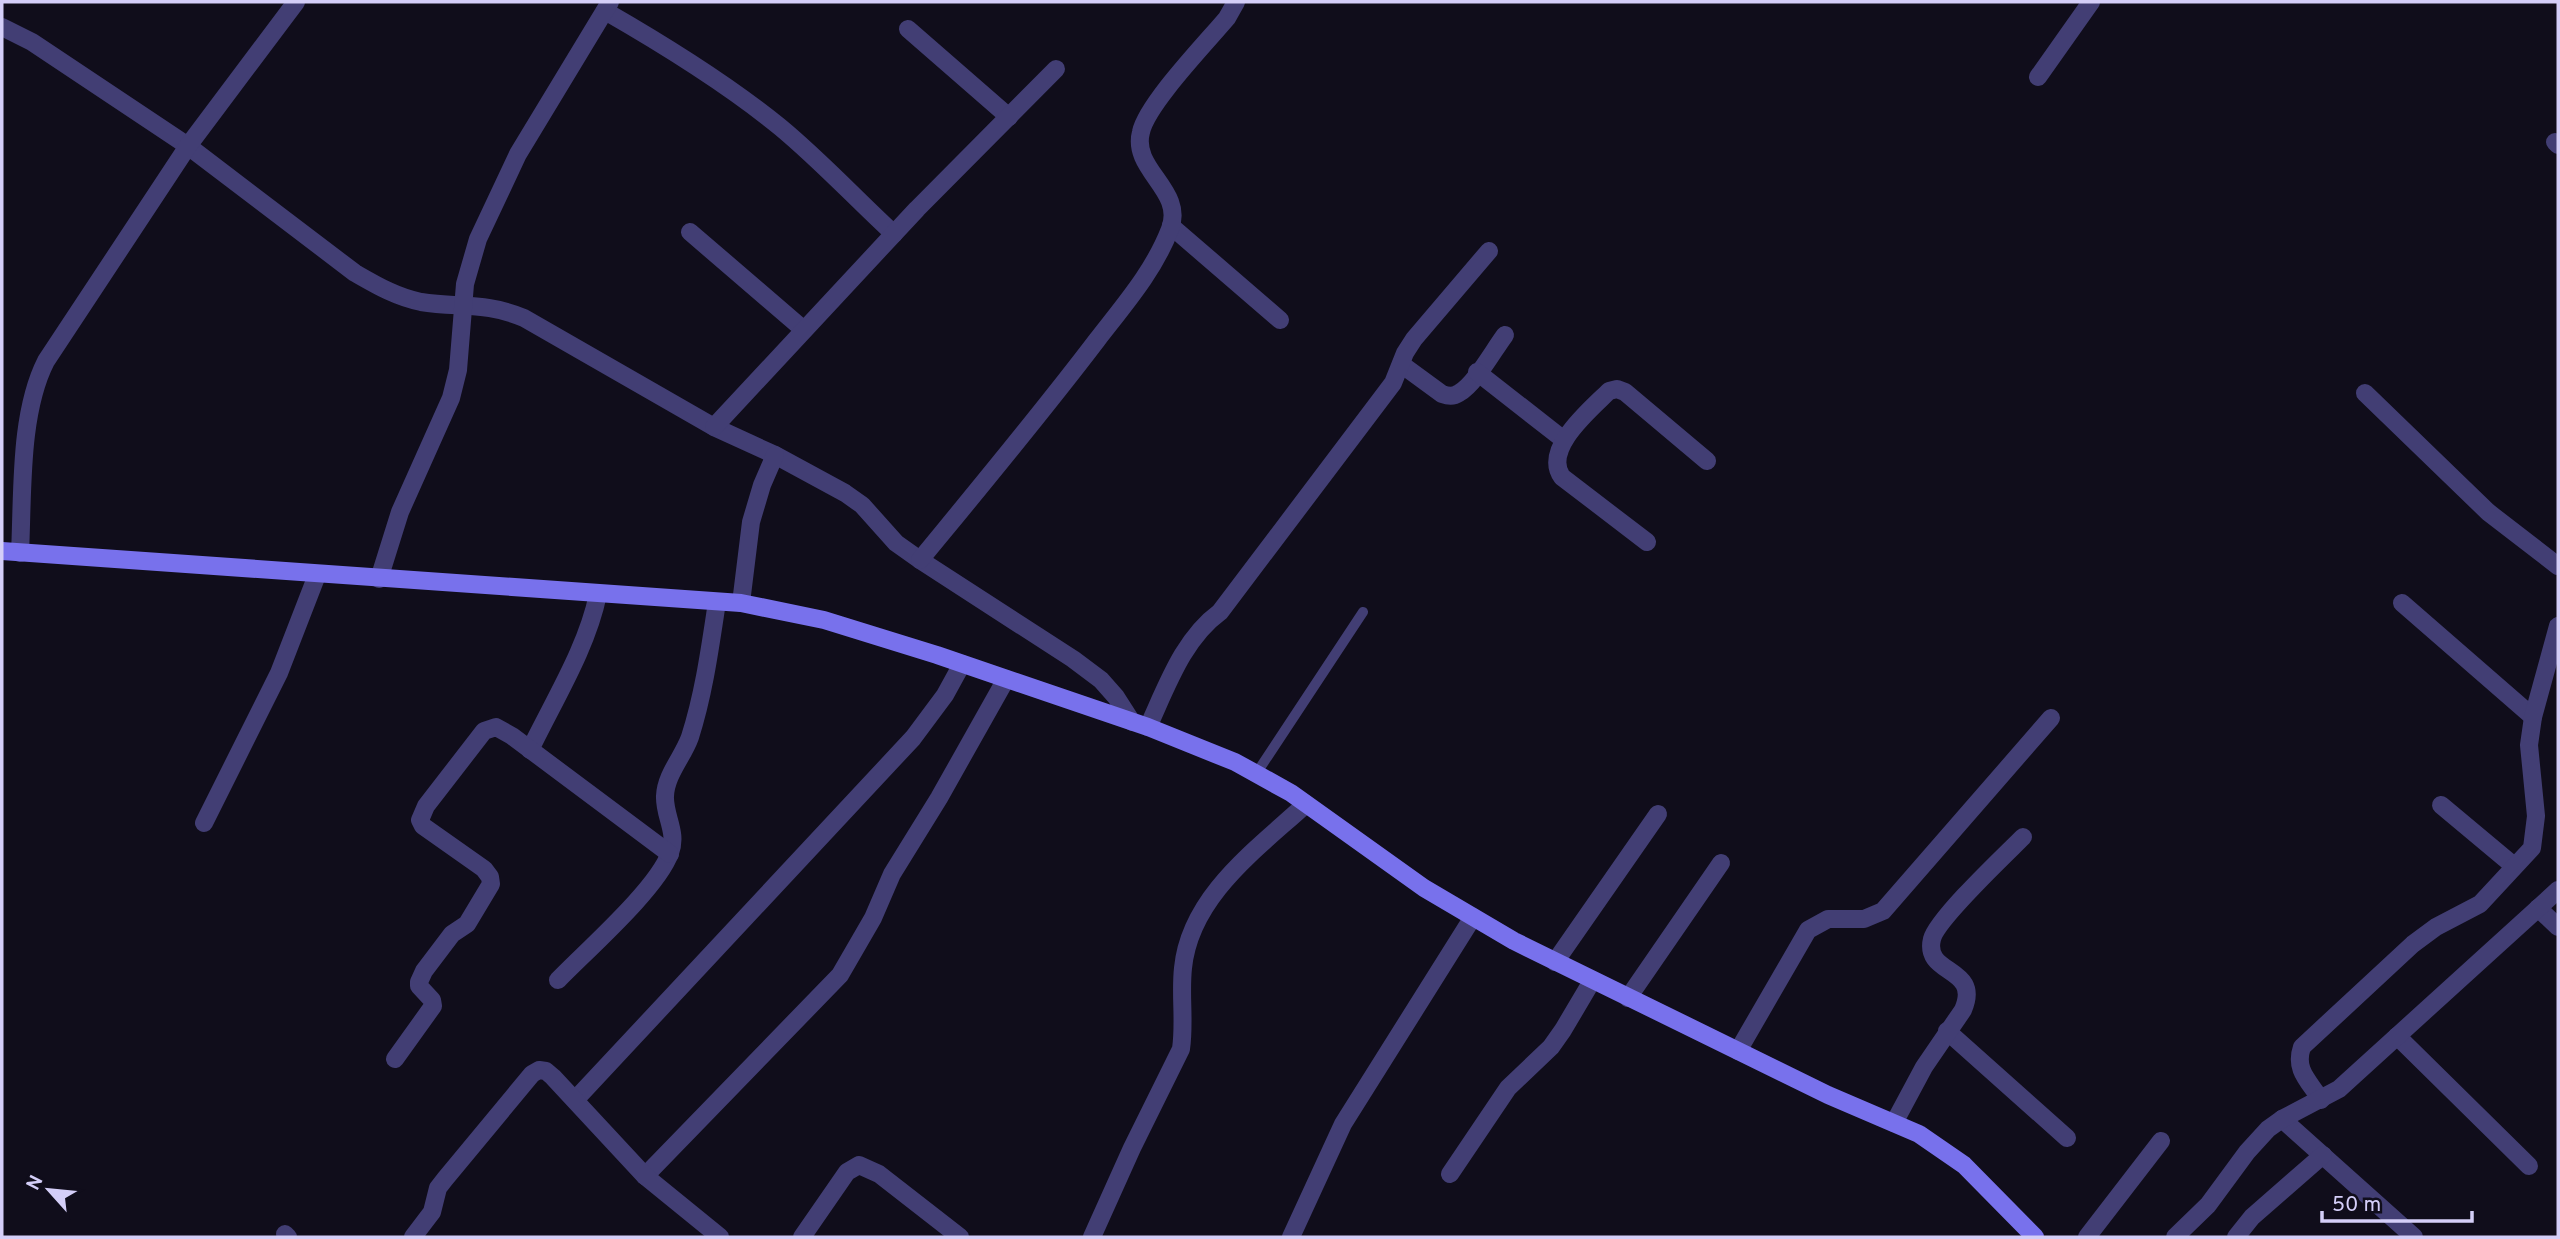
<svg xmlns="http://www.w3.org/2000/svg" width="2560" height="1239" viewBox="0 0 2560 1239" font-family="Overpass,sans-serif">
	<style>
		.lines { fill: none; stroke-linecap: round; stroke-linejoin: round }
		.service { stroke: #423e74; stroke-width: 10 }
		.minor { stroke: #423e74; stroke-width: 18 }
		.secondary { stroke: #7871ec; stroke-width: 18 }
	</style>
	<rect width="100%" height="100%" fill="#100d1b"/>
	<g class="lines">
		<polyline class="service" points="1256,774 1363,612"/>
		<g class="minor">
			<path d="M 605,11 C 666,46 726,83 780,127 C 820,160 856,199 894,234"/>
			<path d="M 2,27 L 32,42 L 188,146 L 355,273 C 376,285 396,297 421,302 C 458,308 487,302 524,318 L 714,427 L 775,455 L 845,493 L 862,505 L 896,543 L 920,560 L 1073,659 L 1101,680 L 1116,697 L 1132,722"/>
			<polyline points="908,29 1009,117"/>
			<polyline points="2038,77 2091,2"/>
			<polyline points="2555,142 2558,145"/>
			<polyline points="1171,226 1280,320"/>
			<polyline points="690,232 804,330"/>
			<path d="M 1401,364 L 1442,394 C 1448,396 1453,397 1459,393 C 1475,384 1493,351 1505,335"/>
			<polyline points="1477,372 1564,440"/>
			<polyline points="2365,393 2488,512 2558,566"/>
			<polyline points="714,427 917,209 1056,69"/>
			<path d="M 1647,542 L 1562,477 C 1542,449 1591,409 1609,391 L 1617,389 L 1625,392 L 1707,461"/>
			<path d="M 20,553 C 23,493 19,414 46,361 L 188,146 L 296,2"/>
			<path d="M 920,560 C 980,487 1040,415 1097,340 C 1124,305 1154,271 1170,229 C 1185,190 1131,170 1141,132 C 1147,104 1206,43 1227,18 L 1236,2"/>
			<polyline points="379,579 400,512 451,398 458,370 465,284 478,239 518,154 610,2"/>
			<polyline points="741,603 751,522 762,485 775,455"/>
			<polyline points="2402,603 2533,717"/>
			<path d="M 1148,727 C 1167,686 1183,639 1220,612 L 1393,383 L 1405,353 L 1414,339 L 1489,251"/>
			<path d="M 530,750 C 554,700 587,648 598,594"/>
			<polyline points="2441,805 2514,866"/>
			<polyline points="204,823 279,673 317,575"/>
			<polyline points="2538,908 2558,927"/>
			<polyline points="1555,962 1658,814"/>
			<path d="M 558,980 C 587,950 657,889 670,853 C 678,832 664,816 665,796 C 666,774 683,757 690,737 C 704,693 710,648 717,602"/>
			<polyline points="1628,998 1721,863"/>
			<polyline points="1947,1031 2067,1138"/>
			<polyline points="2397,1036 2529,1166"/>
			<polyline points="1738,1051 1808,930 1828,919 1864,919 1883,911 2051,718"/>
			<polyline points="395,1059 433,1006 432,1000 419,986 419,982 424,971 452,934 467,924 491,884 490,877 484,869 423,826 420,820 426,806 484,731 496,727 512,736 670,854"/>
			<polyline points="575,1100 913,738 945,695 962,664"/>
			<path d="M 2321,1100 C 2309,1081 2294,1070 2302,1047 L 2413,944 L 2436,927 L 2480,904 L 2532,848 L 2536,816 L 2529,745 L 2533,717 L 2558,626"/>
			<polyline points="2282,1119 2414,1237"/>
			<path d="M 1894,1123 L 1924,1067 L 1963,1010 C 1982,966 1923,976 1932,939 C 1937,919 2005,855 2023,837"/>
			<polyline points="1450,1174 1508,1088 1551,1047 1563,1030 1592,981"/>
			<polyline points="645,1176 840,975 873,918 892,874 939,798 1006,679"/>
			<polyline points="285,1234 288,1237"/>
			<polyline points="413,1237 432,1212 438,1188 445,1179 532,1074 539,1070 546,1071 553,1077 645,1176 720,1237"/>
			<polyline points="802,1237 847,1172 859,1165 879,1174 960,1237"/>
			<path d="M 1092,1237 L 1132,1148 L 1181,1049 C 1185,1022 1180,995 1183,968 C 1190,896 1257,849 1306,804"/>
			<polyline points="1291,1237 1343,1124 1473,917"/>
			<polyline points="2087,1237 2161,1141"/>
			<polyline points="2175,1237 2208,1205 2247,1152 2268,1129 2282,1119 2339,1089 2558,890"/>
			<polyline points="2236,1237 2252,1217 2323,1155"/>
		</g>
		<polyline class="secondary" points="2,551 741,603 824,620 937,655 1148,727 1235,762 1291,793 1424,888 1514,941 1828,1095 1919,1134 1964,1165 2035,1237"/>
	</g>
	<rect width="2560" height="1239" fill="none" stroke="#d4cef8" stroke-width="7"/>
	<g transform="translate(49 1190) rotate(297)" stroke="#100d1b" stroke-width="5" paint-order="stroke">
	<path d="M0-5L12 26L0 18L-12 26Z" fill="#d4cef8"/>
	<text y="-10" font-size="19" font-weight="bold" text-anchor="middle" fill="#d4cef8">N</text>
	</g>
	<path d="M2322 1211v10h150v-10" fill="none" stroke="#d4cef8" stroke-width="3.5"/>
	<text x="2332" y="1211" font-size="21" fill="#d4cef8" stroke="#100d1b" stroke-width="5" paint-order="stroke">50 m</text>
</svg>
